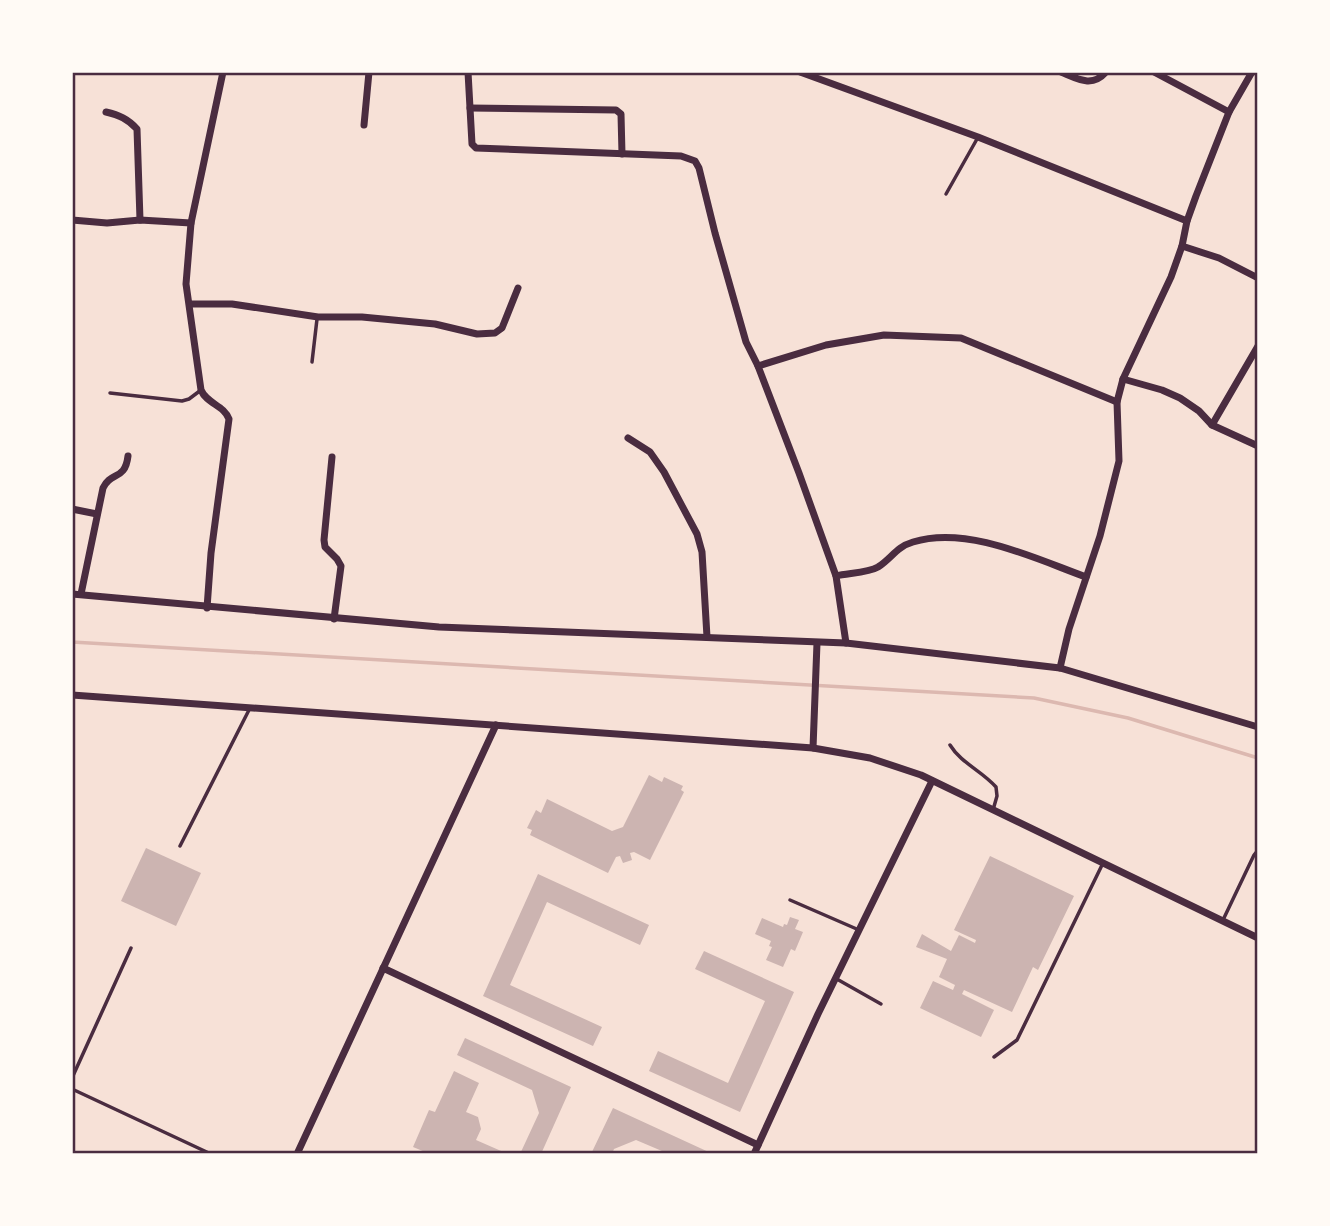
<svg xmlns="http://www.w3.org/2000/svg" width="1330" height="1226" viewBox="0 0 1330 1226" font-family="'Open Sans',sans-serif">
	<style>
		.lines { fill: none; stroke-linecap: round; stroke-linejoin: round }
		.stream { stroke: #dcb8b0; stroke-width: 3.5 }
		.building { fill: #ccb4b1 }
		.service { stroke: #4a2c40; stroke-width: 3.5 }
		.minor { stroke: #4a2c40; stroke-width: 7 }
		.neatline { fill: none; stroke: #4a2c40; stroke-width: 2.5 }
	</style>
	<rect width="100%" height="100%" fill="#f7e1d7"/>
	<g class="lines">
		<polyline class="stream" points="72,642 1034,698 1128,718 1258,758"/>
	</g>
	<g class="building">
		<polygon points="649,775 662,782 664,777 683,786 681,790 684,792 650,860 634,852 630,853 632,860 623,863 620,856 616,857 608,873 530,835 532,830 527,828 536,810 541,813 547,799 612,831 623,827"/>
		<polygon points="146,848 201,873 176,926 121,901"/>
		<polygon points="990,856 1074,896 1038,970 1033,967 1012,1012 964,990 962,994 994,1010 981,1037 920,1008 933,981 953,990 955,985 939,977 947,959 916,947 922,934 951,951 959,935 975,943 976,940 954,930"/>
		<polygon points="538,874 649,925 640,945 547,902 510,985 602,1027 593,1046 483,996"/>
		<polygon points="790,917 799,920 795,929 803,932 795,951 791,949 783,967 766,960 772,947 769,946 771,941 755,934 762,918 783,927 784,924 787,925"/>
		<polygon points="704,951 794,992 740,1112 649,1071 658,1051 728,1083 765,1001 695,969"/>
		<polygon points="465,1038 571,1087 541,1154 520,1154 539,1113 532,1090 457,1055"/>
		<polygon points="454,1071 479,1083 466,1112 478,1117 481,1129 476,1140 508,1154 430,1154 413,1147 429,1110 435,1112"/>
		<polygon points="613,1108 713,1154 669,1154 636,1140 614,1149 612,1154 591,1154"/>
	</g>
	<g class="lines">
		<g class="service">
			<polyline points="946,194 977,139"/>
			<polyline points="312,362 317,319"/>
			<polyline points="110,393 182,401 189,399 201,390"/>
			<path d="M 950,745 C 961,763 982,771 996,787 L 997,796 L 993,810"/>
			<polyline points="180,846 250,708"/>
			<polyline points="790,900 859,930"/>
			<polyline points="1223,920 1254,855 1258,850"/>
			<polyline points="835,978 881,1004"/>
			<polyline points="994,1057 1017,1040 1103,863"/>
			<polyline points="72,1078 131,948"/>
			<polyline points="72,1089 211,1154"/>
		</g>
		<g class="minor">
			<polyline points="468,72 472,144 476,148 681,156 695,161 699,168 715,233 746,342 758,366 799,473 836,576 846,643"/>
			<polyline points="800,72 978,137 1187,221"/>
			<path d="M 1061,72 C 1078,79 1092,88 1106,72"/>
			<polyline points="1154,72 1229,112"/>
			<polyline points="470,108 616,110 621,114 622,154"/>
			<path d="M 106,112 C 119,115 128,119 137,129 L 140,220"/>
			<polyline points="364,125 369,72"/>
			<polyline points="72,220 107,223 140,220 191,223"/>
			<polyline points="1182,246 1219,258 1258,278"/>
			<polyline points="190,304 232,304 318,317 362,317 435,324 477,334 495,333 502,328 518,288"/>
			<polyline points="758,366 826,345 884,335 961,338 1117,402"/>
			<polyline points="1123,379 1162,390 1180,398 1199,411 1212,425 1258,446"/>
			<polyline points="1212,425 1258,346"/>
			<polyline points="628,438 650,452 664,472 697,534 702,552 707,637"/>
			<polyline points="332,457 324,540 325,547 337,559 341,566 334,619"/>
			<polyline points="72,509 97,514"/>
			<path d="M 836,576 C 848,573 868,573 878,567 C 892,558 896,547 913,542 C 967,525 1036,559 1086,577"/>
			<polyline points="72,594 439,627 846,643 1060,668 1258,727"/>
			<path d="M 81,594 L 103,488 C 111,471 125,481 128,456"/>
			<path d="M 207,608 L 211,553 L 229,419 C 224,405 207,404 201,390 L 186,284 L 191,223 L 223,72"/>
			<polyline points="1060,668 1069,629 1100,536 1119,461 1117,402 1123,379 1171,277 1182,246 1187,221 1196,196 1229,112 1252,72"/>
			<polyline points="72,695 813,748 870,758 921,775 1258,938"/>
			<polyline points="813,748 817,643"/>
			<polyline points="383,968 758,1145"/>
			<polyline points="297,1154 496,725"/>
			<polyline points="754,1154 818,1014 932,781"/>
		</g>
	</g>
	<rect width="1330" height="1226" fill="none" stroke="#fffaf5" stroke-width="147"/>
	<rect x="74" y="74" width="1182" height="1078" class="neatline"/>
</svg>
